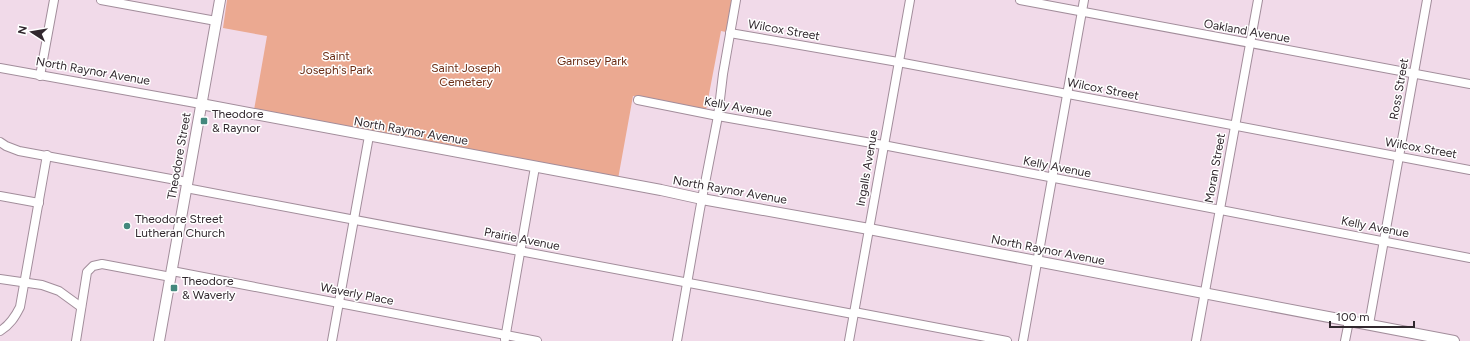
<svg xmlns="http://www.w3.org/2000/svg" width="1470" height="341" viewBox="0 0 1470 341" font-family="Figtree,sans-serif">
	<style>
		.green { fill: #eba991 }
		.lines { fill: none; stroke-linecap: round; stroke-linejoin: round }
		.minor-casing { stroke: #a28d9b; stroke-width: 10 }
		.major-casing { stroke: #a28d9b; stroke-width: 12 }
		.minor { stroke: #fff; stroke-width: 8 }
		.major { stroke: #fff; stroke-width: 10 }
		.poi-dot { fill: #43887d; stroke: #fff; stroke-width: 1.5 }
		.labels { text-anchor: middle; stroke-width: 3; stroke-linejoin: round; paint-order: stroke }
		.street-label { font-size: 12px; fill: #31282e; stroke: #fff }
		.park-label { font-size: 12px; fill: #6a2c14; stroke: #fff }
		.poi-label { font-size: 12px; fill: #31282e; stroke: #fff; text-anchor: start }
	</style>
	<rect width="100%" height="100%" fill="#f1dae9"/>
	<polygon class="green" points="227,0 732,0 726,32 721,31 706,110 633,96 618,179 254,110 267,36 223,28"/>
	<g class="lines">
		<defs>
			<g id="minor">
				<polyline points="101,0 216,21"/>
				<polyline points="1020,0 1470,84"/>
				<polyline points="730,33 898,62 1470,170"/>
				<polyline points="0,68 201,104"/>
				<polyline points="40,76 54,0"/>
				<polyline points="638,100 718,116 883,145 1470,258"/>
				<polyline points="0,142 6,146 19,151 187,182"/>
				<polyline points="186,188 853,314"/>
				<polyline points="0,196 39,203"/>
				<polyline points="172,271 537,341"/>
				<polyline points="0,279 42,285 59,291 81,307"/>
				<polyline points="854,312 1007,341"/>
				<polyline points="1369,324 1427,0"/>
				<path d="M 0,331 C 10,325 15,317 20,307 L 47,155"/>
				<polyline points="505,339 535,167"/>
				<polyline points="76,341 87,272 93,266 102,264 171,277"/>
				<polyline points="332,341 369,136"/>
				<polyline points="677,341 700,209 718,116 723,74 736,0"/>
				<polyline points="849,341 910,0"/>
				<polyline points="1023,341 1084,0"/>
				<polyline points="1196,341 1258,0"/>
				<polyline points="1345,341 1349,321"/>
			</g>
			<g id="major">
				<polyline points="201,104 661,190 702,199 869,229 1454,341"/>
				<polyline points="159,341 220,0"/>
			</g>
		</defs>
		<use href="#minor" class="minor-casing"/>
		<use href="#major" class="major-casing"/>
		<use href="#minor" class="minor"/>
		<use href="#major" class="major"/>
	</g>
	<g class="poi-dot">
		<rect x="200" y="117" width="8" height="8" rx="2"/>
		<circle cx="127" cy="226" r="4"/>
		<rect x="170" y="284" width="8" height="8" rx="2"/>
	</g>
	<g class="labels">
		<g class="street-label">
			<text transform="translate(784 30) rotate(10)" y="4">Wilcox Street</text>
			<text transform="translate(1247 31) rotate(10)" y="4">Oakland Avenue</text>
			<text transform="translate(93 71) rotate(10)" y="4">North Raynor Avenue</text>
			<text transform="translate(1103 89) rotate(11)" y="4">Wilcox Street</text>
			<text transform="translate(1399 89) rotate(-80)" y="4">Ross Street</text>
			<text transform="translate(738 107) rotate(10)" y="4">Kelly Avenue</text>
			<text transform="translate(411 131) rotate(10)" y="4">North Raynor Avenue</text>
			<text transform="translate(1421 148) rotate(10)" y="4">Wilcox Street</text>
			<text transform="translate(179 156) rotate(-80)" y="4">Theodore Street</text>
			<text transform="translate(1057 167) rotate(11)" y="4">Kelly Avenue</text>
			<text transform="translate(867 168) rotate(-80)" y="4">Ingalls Avenue</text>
			<text transform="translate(1215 168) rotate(-80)" y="4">Moran Street</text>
			<text transform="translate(730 190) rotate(10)" y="4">North Raynor Avenue</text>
			<text transform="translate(1375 227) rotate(11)" y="4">Kelly Avenue</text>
			<text transform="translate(522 239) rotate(11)" y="4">Prairie Avenue</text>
			<text transform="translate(1048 250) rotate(11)" y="4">North Raynor Avenue</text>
			<text transform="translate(357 294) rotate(11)" y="4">Waverly Place</text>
		</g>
		<g class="park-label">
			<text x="336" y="60">Saint<tspan x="336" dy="14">Joseph's Park</tspan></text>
			<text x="592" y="65">Garnsey Park</text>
			<text x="466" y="72">Saint Joseph<tspan x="466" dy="14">Cemetery</tspan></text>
		</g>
		<g class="poi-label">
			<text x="212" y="118">Theodore<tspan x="212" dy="14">&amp; Raynor</tspan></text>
			<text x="135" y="223">Theodore Street<tspan x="135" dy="14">Lutheran Church</tspan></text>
			<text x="182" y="285">Theodore<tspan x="182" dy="14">&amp; Waverly</tspan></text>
		</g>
	</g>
	<g transform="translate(32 32) rotate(282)" stroke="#ffffff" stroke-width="3" paint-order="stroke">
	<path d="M0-3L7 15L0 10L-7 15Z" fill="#31282e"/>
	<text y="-6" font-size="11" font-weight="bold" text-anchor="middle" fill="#31282e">N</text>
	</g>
	<path d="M1330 321v6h84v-6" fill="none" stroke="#31282e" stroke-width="2"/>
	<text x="1336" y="321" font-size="12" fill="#31282e" stroke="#ffffff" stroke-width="3" paint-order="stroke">100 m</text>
</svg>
